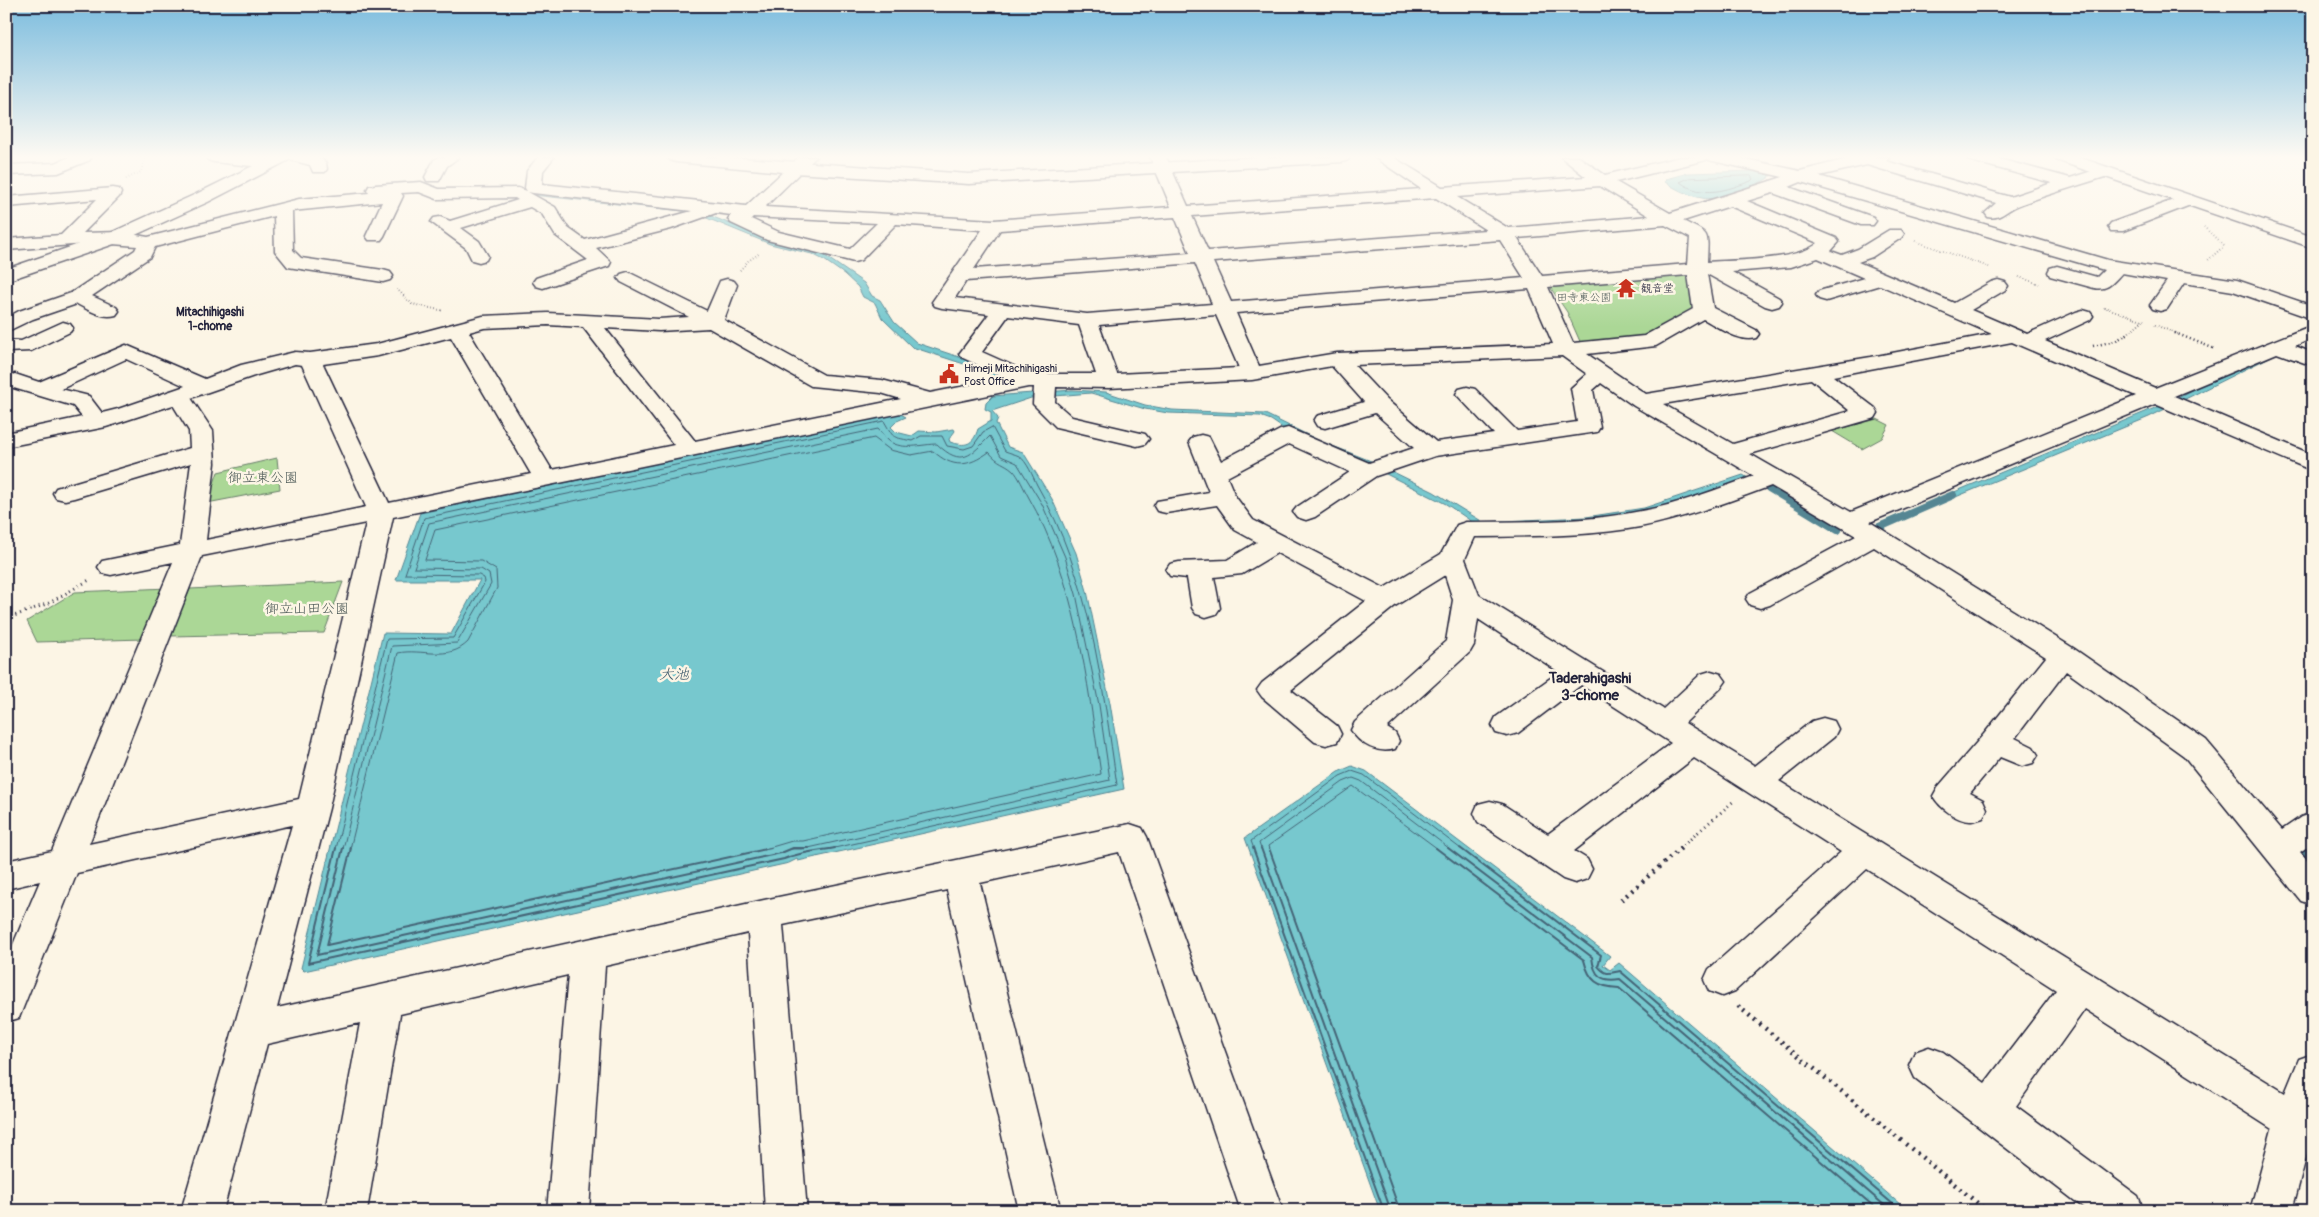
<svg xmlns="http://www.w3.org/2000/svg" width="2319" height="1217" viewBox="0 0 2319 1217" font-family="Pangolin,'Klee One',sans-serif">
	<style>
		.green { fill: #abd796; stroke: #667c68 }
		.water { fill: #77c8ce; stroke: #558693 }
		.lines { fill: none; stroke-linecap: round; stroke-linejoin: round }
		.shore-far1 { stroke: #446476; stroke-width: 1 }
		.shore { stroke: #446476; stroke-width: 2 }
		.stream-far2 { stroke: #558693; stroke-width: 8 }
		.stream-far1 { stroke: #558693; stroke-width: 9 }
		.stream { stroke: #558693; stroke-width: 12 }
		.street-casing { stroke: #22223b; stroke-width: 3 }
		.secondary-casing { stroke: #22223b; stroke-width: 3 }
		.path-far3 { stroke: #22223b; stroke-width: 2; stroke-dasharray: 0.5 2.5; stroke-linecap: butt }
		.path-far2 { stroke: #22223b; stroke-width: 2.5; stroke-dasharray: 1 3; stroke-linecap: butt }
		.path-far1 { stroke: #22223b; stroke-width: 3; stroke-dasharray: 1 4; stroke-linecap: butt }
		.path { stroke: #22223b; stroke-width: 4.5; stroke-dasharray: 2 5; stroke-linecap: butt }
		.street { fill: #fcf5e5; fill-rule: evenodd }
		.secondary { fill: #fcf5e5; fill-rule: evenodd }
		.labels { text-anchor: middle; stroke-width: 5; stroke-linejoin: round; paint-order: stroke }
		.far-poi-label { font-size: 11px; fill: #22223b; stroke: #fcf5e5; text-anchor: start }
		.far-park-label { font-size: 11px; fill: #4b5856; stroke: #fcf5e5 }
		.far-neighbourhood-label { font-size: 12px; font-weight: bold; fill: #22223b; stroke: #fcf5e5 }
		.park-label { font-size: 14px; fill: #4b5856; stroke: #fcf5e5 }
		.water-label { font-size: 15px; font-style: italic; fill: #405c6e; stroke: #fcf5e5 }
		.neighbourhood-label { font-size: 15px; font-weight: bold; fill: #22223b; stroke: #fcf5e5 }
	</style>
	<rect width="100%" height="100%" fill="#fcf5e5"/>
	<filter id="ink" filterUnits="userSpaceOnUse"><feTurbulence type="fractalNoise" baseFrequency=".02" numOctaves="2"/><feDisplacementMap in="SourceGraphic" scale="10" xChannelSelector="R" yChannelSelector="G"/><feConvolveMatrix kernelMatrix="1 2 1 2 8 2 1 2 1" color-interpolation-filters="sRGB"/></filter>
	<g filter="url(#ink)">
		<g class="green">
			<polygon points="1682,275 1690,278 1693,311 1657,333 1582,346 1567,312 1548,284"/>
			<polygon points="1877,419 1889,425 1882,438 1862,449 1832,431"/>
			<polygon points="277,458 280,489 207,503 218,472"/>
			<polygon points="343,582 324,633 170,636 190,589"/>
			<polygon points="168,588 144,639 37,642 27,621 75,592"/>
		</g>
		<g class="water">
			<path d="M 1753,171 L 1770,175 L 1770,177 C 1756,186 1718,202 1702,198 C 1690,196 1675,189 1665,182 L 1666,179 L 1688,173 Z"/>
			<polygon points="536,193 696,210 765,238 808,249 825,256 864,283 872,296 880,300 894,322 917,343 974,362 1005,378 997,379 964,364 912,347 882,318 875,303 863,297 858,287 844,274 824,260 812,254 770,244 692,212 532,195"/>
			<polygon points="2313,333 2313,339 2286,349 2149,417 1946,501 1940,498 2162,405 2243,364"/>
			<path d="M 1072,390 L 1106,392 L 1145,405 L 1172,410 L 1265,414 L 1320,441 L 1371,461 L 1434,492 L 1483,522 L 1586,517 L 1644,508 L 1743,475 L 1750,479 L 1645,513 L 1548,525 L 1474,523 L 1446,504 L 1368,465 L 1287,431 L 1271,420 L 1260,416 L 1168,413 L 1145,409 L 1091,393 L 1031,398 L 992,411 L 998,418 L 996,423 L 1008,447 L 1023,452 L 1052,499 L 1076,553 L 1087,591 L 1110,703 L 1124,789 L 798,861 L 797,859 L 789,863 L 304,971 L 301,968 L 383,633 L 451,634 L 480,580 L 396,580 L 420,513 L 899,413 L 906,417 L 897,421 L 891,427 L 896,432 L 912,436 L 919,431 L 936,432 L 954,429 L 955,431 L 949,439 L 950,442 C 966,447 973,445 978,429 L 991,421 L 991,412 L 985,409 L 986,403 L 993,396 Z"/>
			<polygon points="1352,766 1366,771 1610,956 1603,965 1610,970 1619,963 1908,1211 1380,1211 1245,838 1338,772"/>
		</g>
		<g class="lines">
			<g class="shore-far1">
				<path d="M 1751,176 L 1753,179 L 1751,181 C 1727,190 1703,199 1680,182 L 1689,178 Z"/>
				<path d="M 336,849 L 387,639 L 453,638 L 485,582 L 484,578 L 479,575 L 405,574 L 424,518 L 884,421 C 895,439 889,436 912,441 L 921,436 L 942,436 L 947,446 L 964,449 L 973,446 L 983,432 L 992,427 L 1005,451 C 1010,453 1015,454 1019,456 C 1027,461 1033,477 1037,485 C 1090,576 1102,683 1117,785 L 830,849"/>
				<path d="M 343,849 L 392,646 L 457,643 L 491,584 L 489,574 L 481,569 L 414,568 L 429,523 L 878,429 C 882,433 885,438 889,441 C 903,451 922,444 937,444 C 962,468 971,455 990,436 L 1001,456 L 1017,463 L 1042,504 L 1065,557 L 1076,594 L 1099,705 L 1110,780 L 804,849"/>
				<path d="M 350,849 L 398,653 C 422,648 448,662 468,642 L 497,588 L 496,570 L 481,561 L 425,560 L 435,530 L 874,438 L 890,450 L 911,455 L 933,451 C 953,469 968,467 989,452 C 999,464 1004,462 1013,470 C 1019,476 1024,489 1028,496 C 1076,579 1087,680 1101,774 L 803,841 L 792,841 L 765,849"/>
				<polyline points="791,849 802,849"/>
				<polyline points="1254,849 1251,841 1340,776 1352,771 1364,775 1461,849"/>
				<polyline points="1261,849 1259,843 1343,782 1353,778 1361,781 1450,849"/>
				<polyline points="1269,849 1268,846 1353,786 1438,849"/>
			</g>
			<g class="shore">
				<path d="M 336,848 L 308,963 L 784,859 C 800,852 818,851 835,848"/>
				<polyline points="343,848 317,955 781,853 793,848 809,848"/>
				<polyline points="351,848 327,945 771,848"/>
				<polyline points="1253,848 1384,1211"/>
				<polyline points="1261,848 1391,1211"/>
				<polyline points="1269,848 1397,1203 1398,1211"/>
				<path d="M 1436,848 L 1584,960 C 1589,981 1598,987 1619,988 L 1879,1211"/>
				<path d="M 1448,848 L 1592,957 C 1594,976 1601,982 1620,979 L 1891,1211"/>
				<path d="M 1460,848 L 1601,955 L 1598,966 C 1606,976 1609,973 1620,971 L 1901,1211"/>
			</g>
			<g class="stream-far2">
				<polyline points="1769,488 1838,530"/>
				<polyline points="1877,528 1953,495"/>
			</g>
			<polyline class="stream-far1" points="2307,849 2313,845"/>
			<polyline class="stream" points="2300,860 2297,856 2309,848"/>
			<defs>
				<g id="street">
					<polygon points="70,157 92,157 90,160 58,173 6,175 6,165 55,163"/>
					<polygon points="206,157 260,157 277,160 279,163 277,166 271,168 214,162 208,160"/>
					<polygon points="289,157 319,157 326,163 327,169 325,172 313,172 310,165 291,160"/>
					<polygon points="439,157 459,157 447,166 439,181 427,181 425,177 434,160"/>
					<path d="M 538,157 L 554,157 L 543,171 L 542,184 L 746,206 L 799,157 L 816,157 L 765,207 L 994,220 L 1171,207 L 1150,157 L 1166,157 L 1188,206 L 1421,189 L 1374,157 L 1393,157 L 1442,187 L 1586,177 L 1561,157 L 1579,157 L 1605,175 L 1680,157 L 1737,157 L 1800,171 L 1855,157 L 1890,157 L 1886,161 L 2010,197 L 2052,183 L 1968,160 L 1966,157 L 1992,157 L 2070,178 L 2105,167 L 2111,169 L 2113,172 L 2111,175 C 2080,185 2049,194 2019,205 C 2007,209 2001,220 1988,217 L 1985,213 L 1996,203 L 1867,165 L 1819,176 L 2108,260 L 2237,280 L 2313,306 L 2313,319 L 2233,291 L 2184,283 L 2167,309 L 2160,311 L 2153,309 L 2150,305 L 2167,281 L 2122,273 C 2113,282 2108,291 2094,288 L 2050,276 L 2048,272 L 2050,268 L 2057,266 L 2097,277 L 2104,270 L 1801,182 L 1789,187 L 1873,217 L 1876,221 L 1873,225 L 1861,225 L 1773,193 L 1747,201 L 1836,238 L 1839,242 L 1831,251 L 1842,255 L 1858,249 L 1889,230 L 1901,230 L 1904,234 L 1901,238 L 1872,257 L 1858,262 L 1954,303 L 1991,282 L 1998,280 L 2005,282 L 2008,286 L 2005,290 L 1971,310 L 2027,334 L 2076,312 L 2083,310 L 2090,312 L 2093,316 L 2090,320 L 2045,341 L 2155,388 L 2313,325 L 2313,338 L 2295,346 L 2313,353 L 2313,366 L 2277,353 L 2174,396 L 2313,455 L 2313,471 L 2155,404 L 1870,522 L 2073,648 L 2206,740 L 2282,830 L 2301,817 L 2313,813 L 2313,843 L 2300,852 L 2313,866 L 2313,905 L 2301,901 L 2184,756 L 2066,671 L 2015,738 L 2033,747 L 2038,755 L 2033,763 L 2022,766 L 2000,757 L 1970,793 L 1983,800 L 1987,809 L 1983,818 C 1979,819 1974,821 1970,821 C 1957,821 1939,807 1933,796 L 1938,787 L 1984,734 L 2046,657 L 1874,547 L 1770,605 L 1760,608 L 1750,605 L 1746,599 L 1750,593 L 1856,536 L 1771,486 C 1728,502 1685,518 1640,527 C 1585,537 1530,536 1475,537 L 1465,559 L 1479,595 L 1663,709 L 1701,674 L 1711,671 L 1721,674 L 1726,681 L 1721,688 L 1685,723 L 1755,766 L 1812,721 L 1823,718 L 1834,721 L 1838,729 L 1834,737 L 1779,781 L 2285,1093 L 2299,1059 L 2313,1054 L 2313,1131 L 2292,1211 L 2250,1211 L 2272,1129 L 2085,1009 L 2016,1106 L 2138,1196 L 2144,1211 L 2088,1211 L 1915,1078 L 1909,1065 L 1915,1052 L 1929,1047 L 1943,1052 L 1985,1083 L 2056,990 L 1867,869 L 1735,991 L 1722,996 L 1709,991 L 1704,980 L 1709,969 L 1841,852 L 1694,758 L 1574,851 L 1587,859 L 1592,869 L 1587,879 L 1575,883 L 1563,879 L 1478,822 L 1474,813 L 1478,804 L 1490,801 L 1502,804 L 1548,834 L 1671,743 L 1581,685 L 1518,733 L 1507,736 L 1496,733 L 1492,725 L 1496,717 L 1559,672 L 1478,619 L 1474,645 L 1470,652 L 1387,728 L 1395,733 L 1399,741 L 1395,749 C 1378,754 1360,745 1351,730 L 1355,722 L 1446,641 L 1453,600 L 1445,575 L 1395,606 L 1291,690 L 1337,726 L 1341,734 L 1337,742 L 1326,745 L 1315,742 L 1262,697 L 1257,690 L 1262,683 L 1366,601 L 1277,553 L 1242,574 L 1214,577 L 1220,608 L 1216,614 L 1206,617 L 1196,614 L 1192,608 L 1187,578 L 1170,576 L 1166,570 L 1170,564 L 1179,562 L 1227,560 L 1257,542 L 1235,530 L 1217,505 L 1166,513 L 1157,511 L 1154,506 L 1157,501 L 1209,492 L 1189,442 L 1193,437 L 1201,435 L 1209,437 L 1221,461 L 1280,430 L 1288,428 L 1369,463 L 1414,448 L 1375,413 L 1325,428 L 1317,426 L 1314,421 L 1317,416 L 1364,402 L 1332,366 L 1252,380 L 1109,388 L 1056,387 L 1055,402 L 1072,417 L 1145,434 L 1149,439 L 1145,444 L 1137,446 L 1056,427 L 1033,404 L 1034,387 L 1028,387 L 393,517 L 329,808 L 277,1008 L 764,900 L 1130,824 L 1142,828 L 1147,837 L 1283,1211 L 1241,1211 L 1119,852 L 980,883 L 1061,1211 L 1019,1211 L 947,890 L 783,925 L 807,1211 L 765,1211 L 748,933 L 605,966 L 589,1211 L 547,1211 L 568,975 L 400,1014 L 367,1211 L 325,1211 L 360,1023 L 267,1044 L 223,1211 L 181,1211 L 292,825 L 77,873 L 19,1018 L 6,1022 L 6,961 L 40,881 L 6,889 L 6,861 L 52,851 L 173,562 L 111,575 L 102,573 L 98,567 L 102,561 L 180,545 L 191,463 L 74,498 L 65,500 L 56,498 L 53,493 L 56,488 L 190,448 L 189,431 L 173,405 L 106,427 L 6,447 L 6,433 L 82,417 L 73,406 L 7,386 L 7,376 L 15,374 L 39,382 L 126,345 L 205,379 L 241,365 L 295,352 L 310,353 L 377,344 L 483,316 L 548,313 L 659,319 L 689,317 L 621,282 L 618,278 L 621,274 L 628,272 L 707,311 L 720,281 L 727,279 L 734,281 L 737,285 L 724,320 L 824,375 L 882,380 L 930,393 L 1006,378 L 963,358 L 959,354 L 989,314 L 942,308 L 935,306 L 932,302 L 982,230 L 896,224 L 861,260 L 854,262 L 767,240 L 731,223 L 728,219 L 731,215 L 716,213 L 671,229 L 596,248 L 611,262 L 609,266 L 543,288 L 536,286 L 533,282 L 536,278 L 588,260 L 555,235 L 542,214 L 530,207 L 461,228 L 479,241 L 488,256 L 486,260 L 479,262 L 472,260 L 466,248 L 431,222 L 434,218 L 440,217 L 450,221 L 518,200 L 515,198 L 437,199 L 419,192 L 401,193 L 403,196 L 384,236 L 381,240 L 369,240 L 366,236 L 382,202 L 292,211 L 293,250 L 301,258 L 383,270 L 390,272 L 393,276 L 390,280 L 383,282 L 288,267 L 275,251 L 274,216 L 155,247 L 150,257 L 92,296 L 116,307 L 119,311 L 116,315 C 102,319 89,310 77,304 L 33,319 L 6,332 L 6,318 L 19,311 L 71,293 L 135,250 L 137,246 L 100,243 L 6,250 L 6,239 L 61,235 L 97,199 L 7,207 L 6,197 L 113,188 L 119,189 L 121,193 L 119,197 L 83,233 L 120,232 L 148,237 L 299,199 L 369,193 L 367,190 L 369,186 L 375,185 L 421,182 L 439,189 L 518,188 L 527,191 L 525,188 L 527,171 ZM 1708,158 L 1709,160 L 1783,177 L 1670,213 L 1616,182 L 1706,160 ZM 1600,186 L 1649,216 L 1508,228 L 1457,197 ZM 528,192 L 533,193 L 692,211 L 585,240 L 568,228 L 555,207 ZM 1436,198 L 1486,230 L 1208,251 L 1192,216 ZM 1730,206 L 1818,243 C 1798,261 1734,260 1707,262 C 1708,231 1711,235 1683,221 ZM 753,217 L 877,223 L 850,249 L 779,232 L 751,219 ZM 1175,217 L 1190,253 L 974,269 L 1000,230 ZM 1665,225 L 1690,238 L 1688,264 L 1542,276 L 1517,238 ZM 1500,240 L 1524,278 L 1231,302 L 1213,262 ZM 1818,258 L 1864,278 L 1819,291 L 1816,295 L 1819,299 L 1826,301 L 1880,285 L 1992,334 L 1871,357 L 1646,394 L 1587,354 L 1656,346 L 1703,319 C 1719,327 1739,343 1756,338 L 1759,334 L 1756,330 L 1713,308 L 1707,274 L 1765,306 L 1772,308 L 1779,306 L 1782,302 L 1779,298 L 1732,272 L 1791,267 ZM 1195,263 L 1212,304 L 1087,314 L 955,298 L 966,281 ZM 1688,275 L 1693,309 L 1644,336 L 1573,343 L 1548,287 ZM 1529,289 L 1553,344 L 1337,353 L 1259,366 L 1236,313 ZM 1216,315 L 1239,368 L 1117,374 L 1099,325 ZM 1008,316 L 1079,325 L 1096,374 L 1031,374 L 982,352 ZM 548,325 L 583,327 L 674,445 L 552,470 L 469,332 L 484,328 ZM 605,328 L 659,331 L 709,328 L 811,386 L 881,393 L 901,399 L 695,441 ZM 451,337 L 531,474 L 389,503 L 323,364 L 378,356 ZM 2012,342 L 2136,396 L 1851,512 L 1750,454 L 1875,418 L 1878,413 L 1875,408 L 1833,376 ZM 1562,356 L 1587,374 L 1571,388 L 1577,422 L 1517,431 L 1475,389 L 1467,387 L 1459,389 L 1456,394 L 1494,434 L 1436,442 L 1387,400 L 1354,365 ZM 126,359 L 185,386 L 118,409 L 102,413 L 89,396 L 61,389 ZM 295,364 L 302,365 L 366,507 L 206,540 L 215,463 L 213,431 L 191,398 L 257,375 ZM 1811,379 L 1850,411 L 1733,444 L 1663,404 ZM 1601,383 L 1634,406 L 1754,476 C 1717,489 1680,504 1641,511 C 1584,523 1524,521 1466,522 L 1457,525 L 1441,554 L 1384,588 L 1253,520 L 1235,496 L 1227,477 L 1289,444 L 1350,472 L 1297,507 L 1293,512 L 1297,517 L 1306,520 L 1315,517 L 1376,476 L 1435,456 L 1597,432 L 1600,427 L 1593,390 ZM 366,523 L 299,799 L 89,844 L 202,556 Z"/>
					<polygon points="2187,195 2193,196 2196,200 2193,204 2123,231 2111,231 2108,227 2111,223"/>
					<polygon points="63,322 70,324 73,328 70,332 31,351 6,352 6,340 21,341"/>
				</g>
				<g id="secondary">
					<polygon points="271,157 291,157 289,160 208,202 120,242 6,281 6,269 108,234 196,194"/>
					<polygon points="668,157 729,157 969,174 1260,157 1350,157 1348,160 1342,162 969,184 795,173 676,162 670,160"/>
					<polygon points="2054,157 2078,157 2313,237 2313,248 2056,160"/>
				</g>
			</defs>
			<use href="#street" class="street-casing"/>
			<use href="#secondary" class="secondary-casing"/>
			<g class="path-far3">
				<polyline points="126,179 141,172 145,157"/>
				<polyline points="2204,227 2224,246 2207,261"/>
				<polyline points="1915,241 1989,267"/>
				<polyline points="740,270 748,261 760,253"/>
				<polyline points="2019,277 2039,284"/>
				<polyline points="397,289 412,304 444,311"/>
				<polyline points="2104,307 2145,321"/>
				<polyline points="2155,325 2178,334"/>
				<polyline points="2127,334 2143,320"/>
			</g>
			<g class="path-far2">
				<polyline points="2175,333 2215,349"/>
				<polyline points="2093,346 2115,341 2129,333"/>
			</g>
			<g class="path-far1">
				<polyline points="6,619 49,603 91,579"/>
				<polyline points="1679,849 1735,800"/>
			</g>
			<g class="path">
				<polyline points="1621,900 1681,848"/>
				<polyline points="1738,1006 1987,1211"/>
			</g>
			<use href="#street" class="street"/>
			<use href="#secondary" class="secondary"/>
		</g>
	</g>
	<linearGradient id="sky" x2="0" y2="1"><stop stop-color="#7bbcde"/><stop offset="0.48" stop-color="#fefaf3"/><stop offset="1" stop-color="#fefaf3" stop-opacity="0"/></linearGradient>
	<rect width="2319" height="327" fill="url(#sky)"/>
	<defs>
		<symbol id="temple-bare" viewBox="-9 -9 18 18"><path d="M0-6L5-2H3V0L6.5 2.5H4V6H1.5V3h-3V6H-4V2.5H-6.5L-3 0V-2H-5Z" fill="#c8321e" stroke="#fcf5e5" stroke-width="2.5" paint-order="stroke"/></symbol>
		<symbol id="civic-bare" viewBox="-9 -9 18 18"><path d="M-.6-6.5H3V-4.5H.6V-3L4-1V1h2V6H-6V1h2V-1L-.6-3ZM-1.2 2.5V6h2.4V2.5Z" fill="#c8321e" stroke="#fcf5e5" stroke-width="2.5" paint-order="stroke"/></symbol>
	</defs>
	<g fill-rule="evenodd">
		<use href="#temple-bare" x="1612" y="274" width="28" height="28"/>
		<use href="#civic-bare" x="935" y="360" width="28" height="28"/>
	</g>
	<g class="labels">
		<g class="far-poi-label">
			<text x="1641" y="292">観音堂</text>
			<text x="964" y="372">Himeji Mitachihigashi<tspan x="964" dy="13">Post Office</tspan></text>
		</g>
		<g class="far-park-label">
			<text x="1584" y="301">田寺東公園</text>
		</g>
		<g class="far-neighbourhood-label">
			<text x="210" y="316">Mitachihigashi<tspan x="210" dy="14">1-chome</tspan></text>
		</g>
		<g class="park-label">
			<text x="263" y="482">御立東公園</text>
			<text x="307" y="613">御立山田公園</text>
		</g>
		<g class="water-label">
			<text x="674" y="679">大池</text>
		</g>
		<g class="neighbourhood-label">
			<text x="1590" y="683">Taderahigashi<tspan x="1590" dy="17">3-chome</tspan></text>
		</g>
	</g>
	<rect width="2319" height="1217" fill="none" stroke="#fcf5e5" stroke-width="25"/>
	<rect x="12" y="12" width="2294" height="1192" fill="none" stroke="#22223b" stroke-width="2" filter="url(#ink)"/>
</svg>
